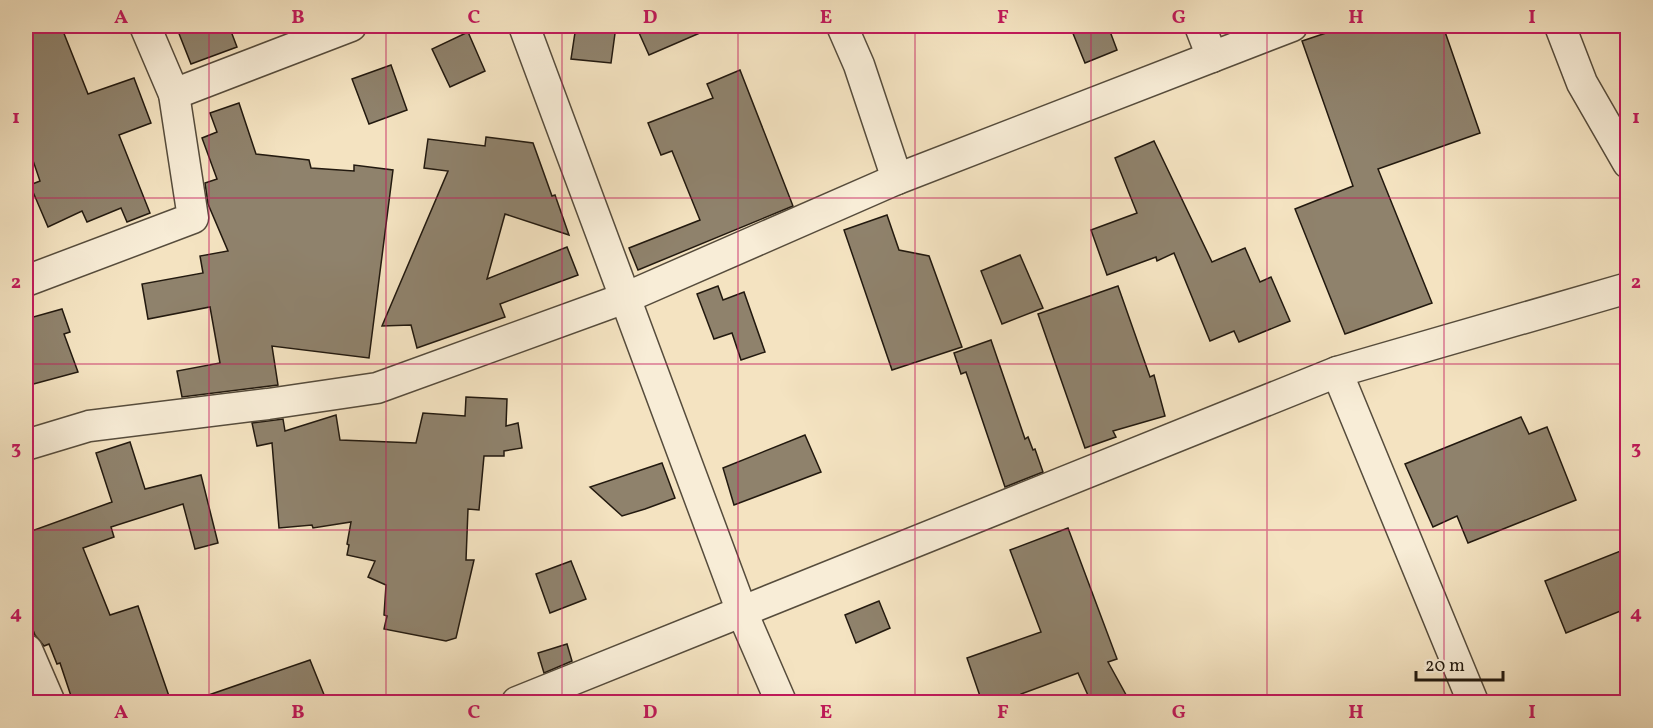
<svg xmlns="http://www.w3.org/2000/svg" width="1653" height="728" viewBox="0 0 1653 728" font-family="Vollkorn,serif">
	<style>
		.building { fill: #8f826c; stroke: #22190f; stroke-width: 1.5 }
		.lines { fill: none; stroke-linecap: round; stroke-linejoin: round }
		.minor-casing { stroke: #564c3c; stroke-width: 33 }
		.tertiary-casing { stroke: #564c3c; stroke-width: 36 }
		.minor { stroke: #f8edd7; stroke-width: 30 }
		.tertiary { stroke: #f8edd7; stroke-width: 33 }
		.grid { fill: none; stroke: #c2185b; stroke-width: 1.5; stroke-opacity: 0.55 }
		.neatline { fill: none; stroke: #c2185b; stroke-width: 2 }
		.grid-label { font-size: 20px; text-anchor: middle; font-weight: bold; fill: #c2185b }
	</style>
	<rect width="100%" height="100%" fill="#f4e3c1"/>
	<filter id="stains"><feTurbulence type="fractalNoise" baseFrequency=".00333" numOctaves="4"/><feColorMatrix values="0 0 0 0 .2 0 0 0 0 .09 0 0 0 0 .02 0 0 0 .5 -.17"/></filter>
	<radialGradient id="worn" r=".72"><stop offset=".6" stop-color="#630" stop-opacity="0"/><stop offset="1" stop-color="#630" stop-opacity=".3"/></radialGradient>
	<g class="building">
		<polygon points="26,26 61,26 88,94 134,78 151,123 119,135 150,213 127,222 121,208 87,222 82,211 48,227 30,185 40,181 26,140"/>
		<polygon points="176,26 229,26 237,47 191,64"/>
		<polygon points="576,26 616,26 611,63 571,59"/>
		<polygon points="636,26 716,26 649,55"/>
		<polygon points="1070,26 1108,26 1117,50 1085,63"/>
		<polygon points="1347,26 1443,26 1480,133 1378,169 1432,303 1345,334 1295,209 1353,186 1302,41"/>
		<polygon points="468,32 485,71 450,87 432,49"/>
		<polygon points="391,65 407,110 369,124 352,79"/>
		<polygon points="740,70 793,206 638,270 629,248 700,220 672,151 661,155 648,123 713,98 707,84"/>
		<polygon points="239,103 256,154 309,160 311,168 354,171 354,165 393,170 369,358 272,346 278,385 182,397 177,371 220,363 210,307 148,319 142,284 203,273 200,256 228,251 208,204 205,183 217,179 202,138 217,132 210,113"/>
		<polygon points="486,137 533,143 552,196 555,195 569,235 505,214 487,279 567,247 578,275 500,304 505,317 417,348 411,325 382,326 448,171 424,168 428,139 485,146"/>
		<polygon points="1154,141 1212,262 1245,248 1260,282 1271,277 1290,321 1239,342 1234,331 1210,341 1174,253 1157,261 1156,257 1107,275 1091,230 1137,213 1115,158"/>
		<polygon points="887,215 899,250 929,256 962,347 892,370 844,230"/>
		<polygon points="1020,255 1043,308 1002,324 981,271"/>
		<polygon points="718,286 723,300 744,292 765,352 741,360 732,333 714,339 697,294"/>
		<polygon points="1118,286 1150,377 1154,375 1165,416 1113,431 1116,437 1085,448 1038,314"/>
		<polygon points="62,309 70,332 64,334 78,372 26,386 26,319"/>
		<polygon points="991,340 1025,439 1028,437 1033,450 1035,449 1043,472 1005,487 966,372 961,374 954,353"/>
		<polygon points="466,397 507,399 506,426 518,423 522,448 504,451 504,456 484,456 479,510 468,509 466,560 474,560 456,638 446,641 384,629 387,616 384,615 386,585 368,577 375,561 347,555 349,545 347,544 351,522 313,528 312,525 279,528 272,443 257,446 252,423 283,419 285,431 336,415 340,440 416,443 423,413 465,416"/>
		<polygon points="1521,417 1529,434 1547,427 1576,500 1468,543 1457,516 1433,527 1405,464"/>
		<polygon points="805,435 821,472 734,505 723,468"/>
		<polygon points="130,442 145,489 201,475 218,543 195,549 183,504 111,527 114,537 83,548 110,615 138,606 171,702 73,702 60,663 57,664 49,644 44,646 35,635 26,612 26,533 112,502 96,453"/>
		<polygon points="662,463 675,498 645,509 622,516 590,487"/>
		<polygon points="1068,528 1117,659 1108,662 1130,702 1091,702 1078,673 1021,694 1021,697 1005,702 982,702 967,658 1041,632 1010,550"/>
		<polygon points="1628,548 1628,608 1566,633 1545,581"/>
		<polygon points="571,561 586,599 550,613 536,574"/>
		<polygon points="879,601 890,628 856,643 845,615"/>
		<polygon points="567,644 572,661 544,673 538,653"/>
		<polygon points="310,660 327,702 198,702 197,699"/>
	</g>
	<g class="lines">
		<defs>
			<g id="minor">
				<polyline points="524,26 742,612 781,702"/>
				<polyline points="842,26 859,65 897,179"/>
				<polyline points="1200,26 1212,57"/>
				<polyline points="1560,26 1582,83 1628,163"/>
				<polyline points="174,94 351,26"/>
				<polyline points="26,281 193,218 174,94 145,26"/>
				<polyline points="1337,372 1473,702"/>
				<polyline points="26,445 89,426 268,404 377,388 625,298 897,179 1292,26"/>
				<polyline points="517,702 1337,372 1628,288"/>
			</g>
			<polyline id="tertiary" points="26,651 48,702"/>
		</defs>
		<use href="#minor" class="minor-casing"/>
		<use href="#tertiary" class="tertiary-casing"/>
		<use href="#minor" class="minor"/>
		<use href="#tertiary" class="tertiary"/>
	</g>
	<path class="grid" d="M 209,26 L 209,702M 386,26 L 386,702M 562,26 L 562,702M 738,26 L 738,702M 915,26 L 915,702M 1091,26 L 1091,702M 1267,26 L 1267,702M 1444,26 L 1444,702M 26,198 L 1628,198M 26,364 L 1628,364M 26,530 L 1628,530"/>
	<rect width="1653" height="728" fill="none" stroke="#f4e3c1" stroke-width="66"/>
	<path d="M1416 671v9h87v-9" fill="none" stroke="#22190f" stroke-width="3"/>
	<text x="1425" y="671" font-size="18" fill="#22190f" stroke="#f8edd7" stroke-width="4.5" paint-order="stroke">20 m</text>
	<rect x="33" y="33" width="1587" height="662" class="neatline"/>
	<g class="grid-label">
		<text x="121" y="23">A</text>
		<text x="298" y="23">B</text>
		<text x="474" y="23">C</text>
		<text x="650" y="23">D</text>
		<text x="826" y="23">E</text>
		<text x="1003" y="23">F</text>
		<text x="1179" y="23">G</text>
		<text x="1356" y="23">H</text>
		<text x="1532" y="23">I</text>
		<text x="16" y="123">1</text>
		<text x="1636" y="123">1</text>
		<text x="16" y="288">2</text>
		<text x="1636" y="288">2</text>
		<text x="16" y="454">3</text>
		<text x="1636" y="454">3</text>
		<text x="16" y="619">4</text>
		<text x="1636" y="619">4</text>
		<text x="121" y="718">A</text>
		<text x="298" y="718">B</text>
		<text x="474" y="718">C</text>
		<text x="650" y="718">D</text>
		<text x="826" y="718">E</text>
		<text x="1003" y="718">F</text>
		<text x="1179" y="718">G</text>
		<text x="1356" y="718">H</text>
		<text x="1532" y="718">I</text>
	</g>
	<rect width="100%" height="100%" filter="url(#stains)"/>
	<rect width="100%" height="100%" fill="url(#worn)"/>
</svg>
